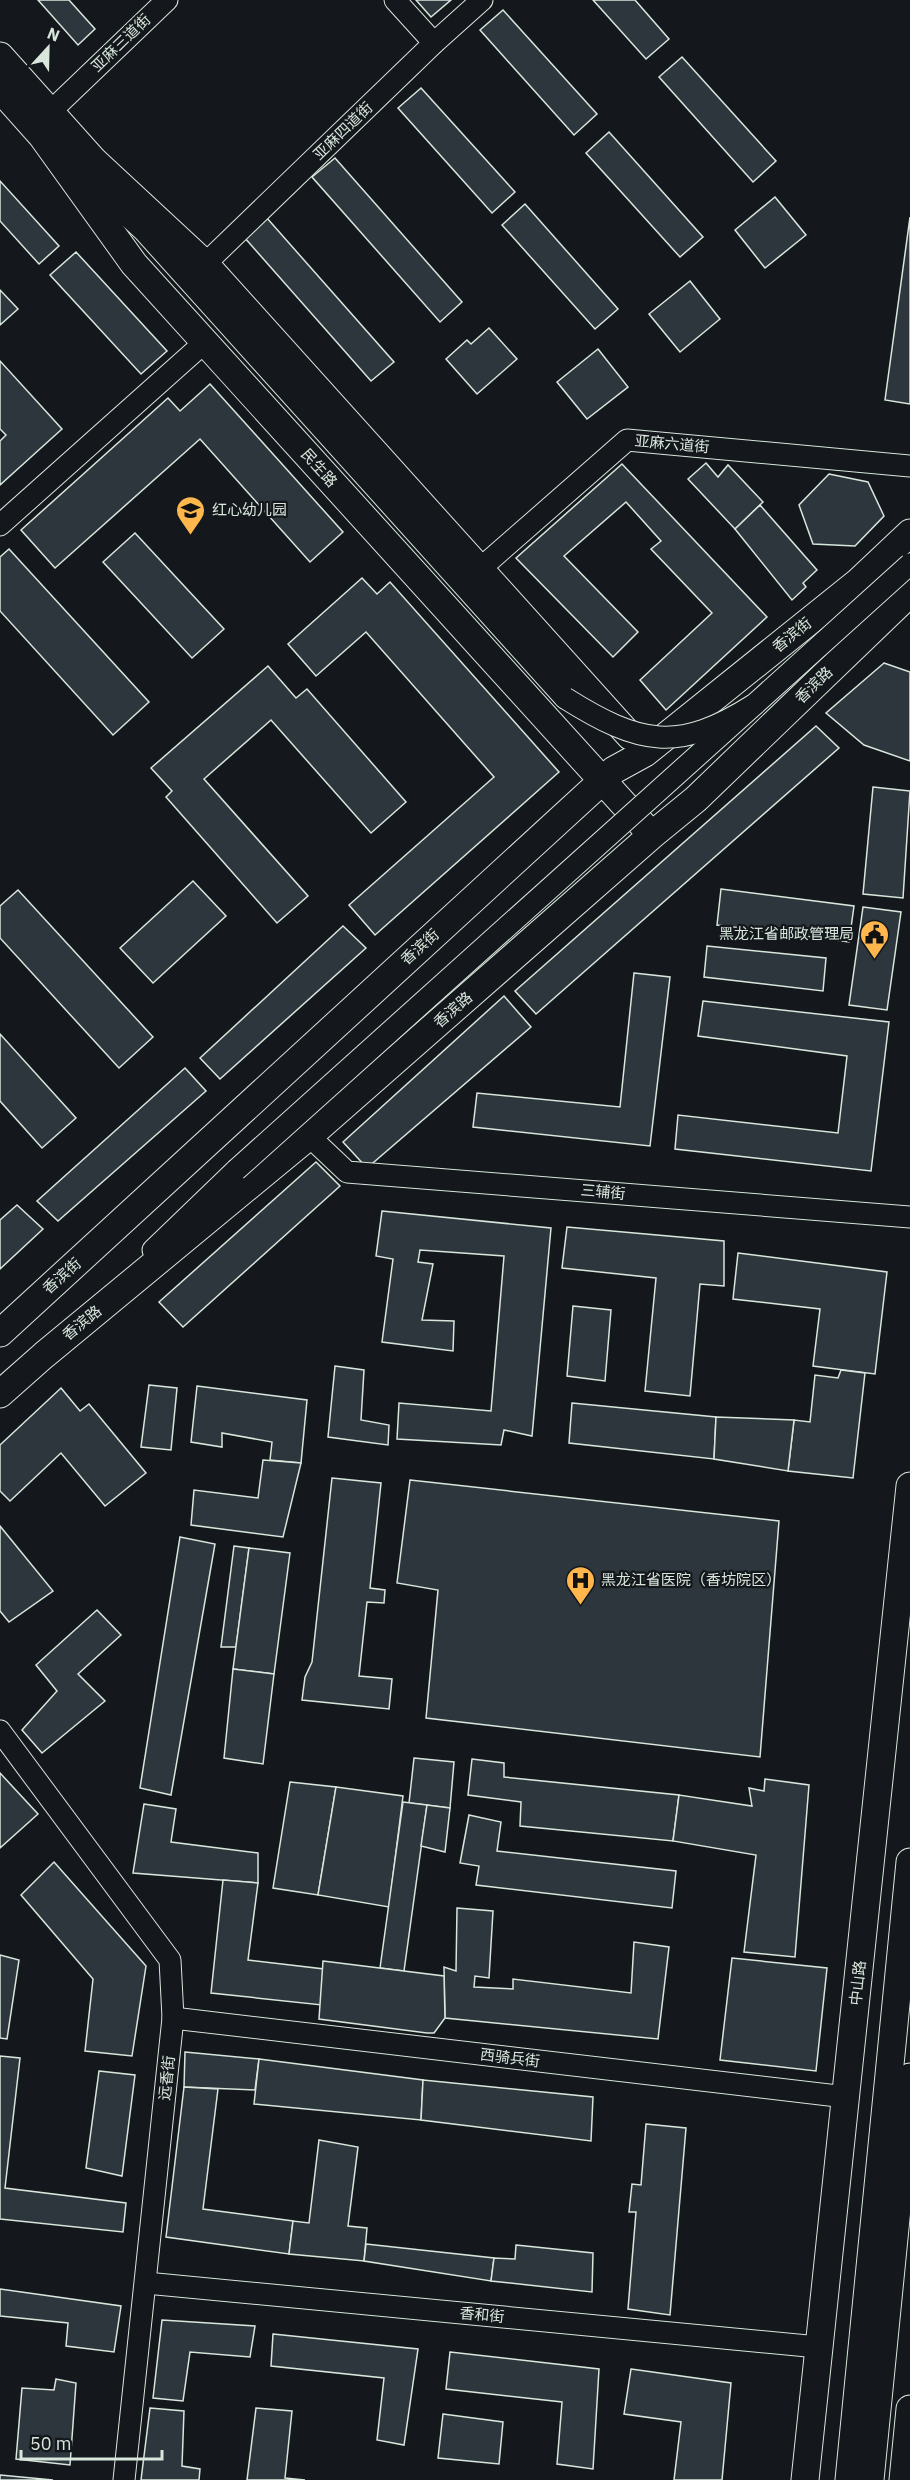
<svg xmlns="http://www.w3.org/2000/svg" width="910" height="2480" viewBox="0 0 910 2480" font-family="'IBM Plex Sans','Noto Sans SC',sans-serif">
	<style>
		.building { fill: #2c363c; stroke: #d8e6dc; stroke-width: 1.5 }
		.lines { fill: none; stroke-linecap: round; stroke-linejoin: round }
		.minor-casing { stroke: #d8e6dc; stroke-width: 23 }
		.major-casing { stroke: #d8e6dc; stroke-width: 29 }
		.minor { stroke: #14181c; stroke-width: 21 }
		.major { stroke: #14181c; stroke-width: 27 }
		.minor-bridge-casing { stroke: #d8e6dc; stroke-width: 23; stroke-linecap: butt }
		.minor-bridge { stroke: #14181c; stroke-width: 21 }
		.labels { text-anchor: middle; stroke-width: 4.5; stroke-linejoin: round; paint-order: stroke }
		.street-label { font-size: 15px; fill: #d8e6dc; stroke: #14181c }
		.poi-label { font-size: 15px; fill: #d8e6dc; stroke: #14181c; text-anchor: start }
	</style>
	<rect width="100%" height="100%" fill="#14181c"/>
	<g class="building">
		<polygon points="38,0 69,0 95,29 78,45"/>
		<polygon points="416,0 451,0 431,17"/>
		<polygon points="593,0 635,0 669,39 646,59"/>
		<polygon points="503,10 597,114 574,135 480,30"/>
		<polygon points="682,57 776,161 753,182 659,77"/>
		<polygon points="421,88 515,192 492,213 398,108"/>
		<polygon points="609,132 703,237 680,257 586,153"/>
		<polygon points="335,158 462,302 440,322 312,177"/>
		<polygon points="0,181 59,246 39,264 0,221"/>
		<polygon points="775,197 806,235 765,268 735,230"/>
		<polygon points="525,204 618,309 595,329 502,225"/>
		<polygon points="266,217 394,362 371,381 244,237"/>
		<polygon points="910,217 910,404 885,400"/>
		<polygon points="76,252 167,351 141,374 50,275"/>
		<polygon points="690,281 720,319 680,352 649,314"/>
		<polygon points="0,290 18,309 0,325"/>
		<polygon points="489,328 517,359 477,394 446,359 467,340 471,344"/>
		<polygon points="598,349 628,387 587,419 557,382"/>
		<polygon points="0,361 62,429 0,485 0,441 6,435 0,429"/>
		<polygon points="210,384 343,532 310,562 200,439 55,568 21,530 168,398 180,411"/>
		<polygon points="706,463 718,477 728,465 763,502 735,529 688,479"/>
		<polygon points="622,464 767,617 666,710 640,680 712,613 651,549 661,541 626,502 564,556 638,632 613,657 516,558"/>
		<polygon points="829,474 868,482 884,516 855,546 813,544 799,505"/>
		<polygon points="760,505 817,570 803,583 806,587 792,600 735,529"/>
		<polygon points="135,533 224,629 192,658 103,562"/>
		<polygon points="9,549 149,702 113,735 0,611 0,557"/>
		<polygon points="362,578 377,594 390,582 559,772 375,935 349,905 494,777 366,632 316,676 288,644"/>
		<polygon points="884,663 910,672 910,761 864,745 826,713"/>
		<polygon points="268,666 296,698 307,689 406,802 371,833 271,720 204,779 308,896 277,923 166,797 172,791 151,768"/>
		<polygon points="816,726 839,748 536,1014 515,991"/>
		<polygon points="873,787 910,791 903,898 863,894"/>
		<polygon points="193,881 226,916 153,983 120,948"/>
		<polygon points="721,889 854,906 849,942 717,925"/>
		<polygon points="18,890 153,1037 119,1068 0,938 0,906"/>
		<polygon points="863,907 901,912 887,1010 849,1005"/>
		<polygon points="343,926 366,948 220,1079 200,1058"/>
		<polygon points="707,946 826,958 823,991 704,977"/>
		<polygon points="634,973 670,977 650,1146 473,1127 477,1093 620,1107"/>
		<polygon points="504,996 531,1027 367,1168 343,1142"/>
		<polygon points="703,1001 889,1022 871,1171 675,1149 678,1115 838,1133 847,1056 698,1036"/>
		<polygon points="0,1034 76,1118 42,1148 0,1101"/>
		<polygon points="185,1068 206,1091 58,1221 37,1201"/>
		<polygon points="316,1162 340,1186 183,1327 159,1302"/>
		<polygon points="17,1205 43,1229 0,1269 0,1220"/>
		<polygon points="382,1211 551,1228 532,1436 504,1430 501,1445 397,1439 399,1403 491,1411 504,1256 420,1250 418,1262 433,1264 422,1320 454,1321 453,1351 382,1342 393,1259 376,1256"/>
		<polygon points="567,1227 724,1241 724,1286 700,1284 690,1396 645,1391 656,1278 562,1268"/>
		<polygon points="738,1253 887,1272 875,1374 813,1366 820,1309 733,1299"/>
		<polygon points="573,1306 611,1310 605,1381 567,1376"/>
		<polygon points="335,1366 364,1370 361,1420 389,1425 388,1445 328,1437"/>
		<polygon points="841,1370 865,1373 853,1478 788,1471 794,1420 810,1422 815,1375 838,1378"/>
		<polygon points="149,1385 177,1388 171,1450 141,1447"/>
		<polygon points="197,1386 307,1400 301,1463 270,1460 272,1442 222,1433 222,1447 191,1442"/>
		<polygon points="61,1388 80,1411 89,1404 146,1473 105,1506 61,1453 10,1501 0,1491 0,1445"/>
		<polygon points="572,1403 716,1417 714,1459 569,1443"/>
		<polygon points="716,1417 794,1420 788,1471 714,1459"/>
		<polygon points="263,1460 301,1463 283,1537 191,1525 194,1490 258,1498"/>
		<polygon points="332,1478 381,1483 370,1588 385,1590 384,1603 367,1602 359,1676 392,1679 389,1709 302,1700 305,1677 312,1662"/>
		<polygon points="410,1480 779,1521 760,1757 426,1718 438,1590 397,1583"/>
		<polygon points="0,1526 53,1591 9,1622 0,1611"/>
		<polygon points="180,1537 215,1544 171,1795 140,1788"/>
		<polygon points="234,1546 249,1548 236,1647 221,1647"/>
		<polygon points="249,1548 290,1553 274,1674 233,1669"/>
		<polygon points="97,1610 121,1635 78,1674 105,1701 42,1753 22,1730 57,1691 36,1665"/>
		<polygon points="233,1669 274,1674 263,1764 224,1758"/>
		<polygon points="414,1758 454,1762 450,1808 409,1803"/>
		<polygon points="472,1759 504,1763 504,1777 679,1795 673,1841 520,1826 521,1802 468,1795"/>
		<polygon points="0,1773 38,1814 0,1848"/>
		<polygon points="765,1779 809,1785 795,1957 744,1952 756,1855 673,1841 679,1795 752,1806 749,1788 764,1791"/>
		<polygon points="290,1782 336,1787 318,1895 273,1888"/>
		<polygon points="336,1787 403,1796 389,1907 318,1895"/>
		<polygon points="403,1802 427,1805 404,1971 380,1968"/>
		<polygon points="144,1804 176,1809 171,1842 258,1853 258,1883 133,1873"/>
		<polygon points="427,1805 450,1808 445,1852 421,1846"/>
		<polygon points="469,1815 501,1822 497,1851 676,1871 672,1908 476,1885 479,1866 460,1863"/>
		<polygon points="54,1862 146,1966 132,2056 85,2051 93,1979 21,1895"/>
		<polygon points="223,1880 258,1883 248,1960 324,1969 322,2005 211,1993"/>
		<polygon points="457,1908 493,1911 489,1978 475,1976 474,1987 513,1989 513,1979 631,1993 634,1942 669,1947 658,2039 445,2018 444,1967 456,1971"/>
		<polygon points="0,1955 19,1960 7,2039 0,2038"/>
		<polygon points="732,1958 827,1968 816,2071 720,2060"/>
		<polygon points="323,1961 444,1976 445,2018 434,2033 427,2033 319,2019"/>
		<polygon points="185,2052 259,2059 255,2090 184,2087"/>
		<polygon points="0,2056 20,2058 5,2188 126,2203 123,2232 0,2219"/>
		<polygon points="259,2059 423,2080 421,2120 254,2104"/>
		<polygon points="99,2071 135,2075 122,2176 86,2168"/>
		<polygon points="423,2080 593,2097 591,2141 421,2120"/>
		<polygon points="184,2087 218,2089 203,2209 293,2221 289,2254 166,2237"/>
		<polygon points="646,2124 686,2128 670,2315 628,2309 636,2212 629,2212 632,2184 641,2185"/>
		<polygon points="319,2140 358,2147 348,2226 367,2228 364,2261 289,2254 293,2221 309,2223"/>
		<polygon points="366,2244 494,2258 491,2281 364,2261"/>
		<polygon points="516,2245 593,2253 592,2292 491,2281 494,2258 515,2259"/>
		<polygon points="0,2289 121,2306 114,2352 66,2346 68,2323 0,2316"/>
		<polygon points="162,2320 255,2326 250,2357 190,2352 183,2401 153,2398"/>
		<polygon points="273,2334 418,2349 404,2445 377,2440 384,2378 271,2366"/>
		<polygon points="450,2352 599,2369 593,2469 557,2464 562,2402 446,2389"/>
		<polygon points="631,2369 731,2383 722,2480 674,2480 681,2422 624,2414"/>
		<polygon points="56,2379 76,2383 70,2465 16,2459 22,2388 54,2390"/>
		<polygon points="150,2408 184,2411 182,2466 200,2469 199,2480 141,2480"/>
		<polygon points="256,2408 292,2411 285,2478 305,2480 247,2480"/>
		<polygon points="443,2414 503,2422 499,2464 438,2458"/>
		<polygon points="0,2475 53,2480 0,2480"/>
	</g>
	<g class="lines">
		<defs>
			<g id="minor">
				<polyline points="395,0 434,43"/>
				<polyline points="50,112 167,0"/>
				<polyline points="73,165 144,231 565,698"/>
				<polyline points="205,264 434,43 482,0"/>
				<polyline points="0,525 205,342"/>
				<polyline points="481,568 627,440 910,466"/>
				<polyline points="309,1136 347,1172 910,1217"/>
				<polyline points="153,1250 236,1170"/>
				<polyline points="0,1731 170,1960 173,2018 124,2480"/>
				<polyline points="173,2018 846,2097"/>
				<polyline points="146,2283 818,2347"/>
			</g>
			<g id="major">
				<polyline points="0,56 94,161 205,264 630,736"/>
				<polyline points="0,89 42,136 134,264 650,833"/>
				<polyline points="0,1333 614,770 645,753 858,582 910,533"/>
				<polyline points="0,1394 44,1355 309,1136 652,835 696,799 910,593"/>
				<polyline points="805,2480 910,1486"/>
				<polyline points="849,2480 910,1862"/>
				<polyline points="870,2480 910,2077"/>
				<polyline points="903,2480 910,2409"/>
			</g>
		</defs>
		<use href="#minor" class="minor-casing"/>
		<use href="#major" class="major-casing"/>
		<use href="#minor" class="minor"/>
		<use href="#major" class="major"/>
		<defs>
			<g id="minor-bridge">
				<path d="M 565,698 C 640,745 678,753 755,704 L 910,564"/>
				<polyline points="236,1170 755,704"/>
			</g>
		</defs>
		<use href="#minor-bridge" class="minor-bridge-casing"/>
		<use href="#minor-bridge" class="minor-bridge"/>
	</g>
	<defs>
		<symbol id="school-pin" viewBox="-11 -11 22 30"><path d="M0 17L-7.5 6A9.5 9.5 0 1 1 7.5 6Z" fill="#ffb74d" stroke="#14181c"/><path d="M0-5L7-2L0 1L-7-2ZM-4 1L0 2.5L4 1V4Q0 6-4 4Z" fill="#111"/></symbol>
		<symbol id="civic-pin" viewBox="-11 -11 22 30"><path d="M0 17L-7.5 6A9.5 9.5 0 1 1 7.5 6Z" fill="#ffb74d" stroke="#14181c"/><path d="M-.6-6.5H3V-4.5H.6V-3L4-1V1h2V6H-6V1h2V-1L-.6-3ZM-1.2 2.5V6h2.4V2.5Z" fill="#111"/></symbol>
		<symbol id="hospital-pin" viewBox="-11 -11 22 30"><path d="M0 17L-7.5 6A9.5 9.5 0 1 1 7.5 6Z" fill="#ffb74d" stroke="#14181c"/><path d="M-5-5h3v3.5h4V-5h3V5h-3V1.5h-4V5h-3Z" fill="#111"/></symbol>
	</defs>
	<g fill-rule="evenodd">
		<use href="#school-pin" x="174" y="494" width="33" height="45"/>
		<use href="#civic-pin" x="858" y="918" width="33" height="45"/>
		<use href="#hospital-pin" x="564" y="1564" width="33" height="45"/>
	</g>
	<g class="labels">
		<g class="street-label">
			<text transform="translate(121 43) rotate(-44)" y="5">亚麻三道街</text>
			<text transform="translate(343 131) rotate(-44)" y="5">亚麻四道街</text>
			<text transform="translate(672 444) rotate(5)" y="5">亚麻六道街</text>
			<text transform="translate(319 468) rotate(48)" y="5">民生路</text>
			<text transform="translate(792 635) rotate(-39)" y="5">香滨街</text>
			<text transform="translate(814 685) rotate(-44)" y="5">香滨路</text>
			<text transform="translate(420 947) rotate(-42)" y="5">香滨街</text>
			<text transform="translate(453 1010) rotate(-41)" y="5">香滨路</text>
			<text transform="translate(603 1192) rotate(5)" y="5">三辅街</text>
			<text transform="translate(62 1276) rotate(-42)" y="5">香滨街</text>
			<text transform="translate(82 1323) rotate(-39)" y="5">香滨路</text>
			<text transform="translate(858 1983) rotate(-84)" y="5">中山路</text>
			<text transform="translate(510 2058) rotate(7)" y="5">西骑兵街</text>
			<text transform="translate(167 2078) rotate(-84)" y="5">远香街</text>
			<text transform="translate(482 2315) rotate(5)" y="5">香和街</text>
		</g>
		<g class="poi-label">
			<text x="212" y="515">红心幼儿园</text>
			<text x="854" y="939" text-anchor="end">黑龙江省邮政管理局</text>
			<text x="601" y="1585">黑龙江省医院（香坊院区）</text>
		</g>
	</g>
	<g transform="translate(48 48) rotate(22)" stroke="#14181c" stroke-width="4.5" paint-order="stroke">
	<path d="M0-4.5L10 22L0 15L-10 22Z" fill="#d8e6dc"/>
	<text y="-9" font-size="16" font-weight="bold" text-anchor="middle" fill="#d8e6dc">N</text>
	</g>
	<path d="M21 2450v9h141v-9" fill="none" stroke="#d8e6dc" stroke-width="3"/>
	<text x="30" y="2450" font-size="18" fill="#d8e6dc" stroke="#14181c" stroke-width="4.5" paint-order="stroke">50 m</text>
</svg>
